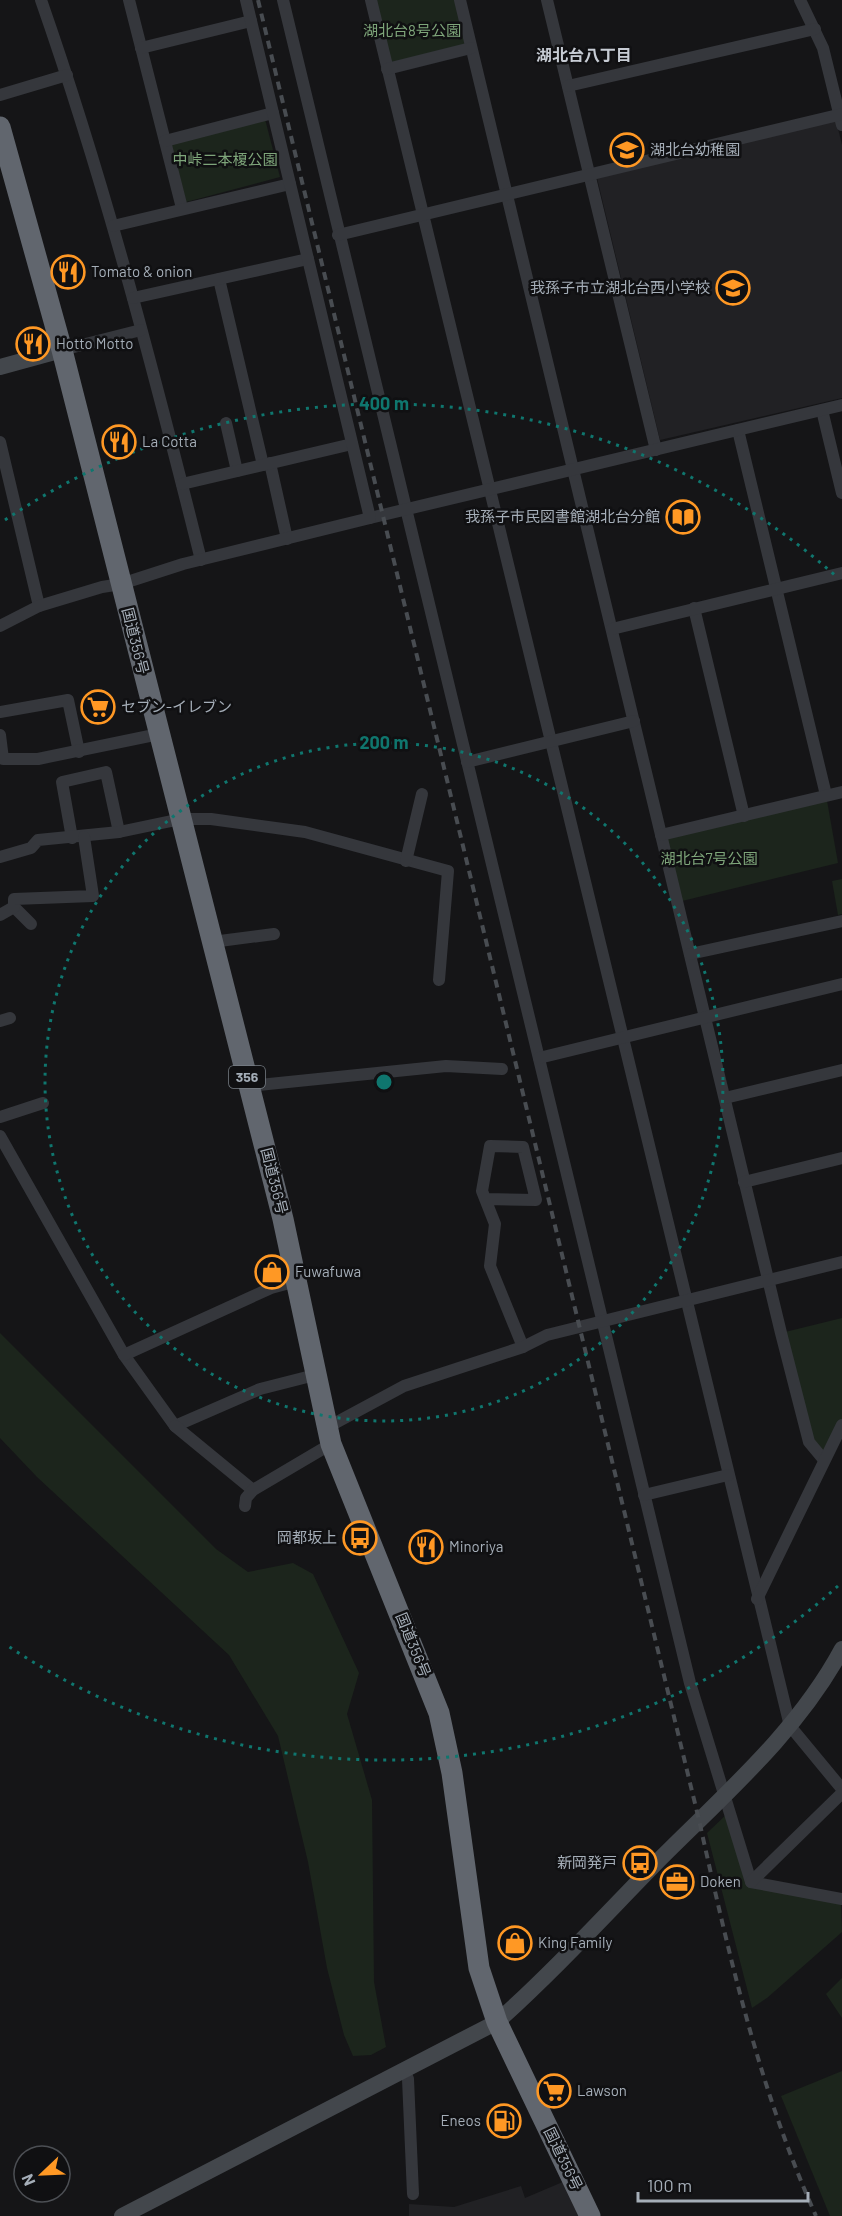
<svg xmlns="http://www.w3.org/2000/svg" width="842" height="2216" viewBox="0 0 842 2216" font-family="Barlow,'Noto Sans JP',sans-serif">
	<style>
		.built { fill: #212124 }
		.green { fill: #1c251c }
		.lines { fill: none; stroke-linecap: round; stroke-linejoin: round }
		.street { stroke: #35373c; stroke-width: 12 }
		.secondary { stroke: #43474c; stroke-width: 16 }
		.highway { stroke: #61666e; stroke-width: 21 }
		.rail { stroke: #484c51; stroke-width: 4; stroke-dasharray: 8 6; stroke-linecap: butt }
		.ring { fill: none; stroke: #0f766e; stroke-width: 3; stroke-dasharray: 3 6 }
		.labels { text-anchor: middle; stroke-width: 5; stroke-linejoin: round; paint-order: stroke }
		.shield { fill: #101012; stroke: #787f86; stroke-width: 1.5 }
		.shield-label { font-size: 14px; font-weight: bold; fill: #a5aeb8 }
		.park-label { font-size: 15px; fill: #7ea57a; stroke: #101012 }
		.poi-label { font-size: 15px; fill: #a5aeb8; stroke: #101012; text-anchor: start }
		.street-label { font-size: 15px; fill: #a5aeb8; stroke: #101012 }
		.neighbourhood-label { font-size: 16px; font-weight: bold; fill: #c7ccd4; stroke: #101012 }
		.centre { fill: #0f766e; stroke: #101012; stroke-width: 3 }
		.ring-label { font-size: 18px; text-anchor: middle; font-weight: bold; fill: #0f766e; stroke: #101012; stroke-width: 5; stroke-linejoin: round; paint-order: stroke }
	</style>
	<rect width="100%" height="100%" fill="#151517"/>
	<g class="built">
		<polygon points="836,120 842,145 842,398 660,440 597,178"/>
		<polygon points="565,2181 582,2216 409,2216 409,2204 454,2207 521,2186 525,2198"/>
	</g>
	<g class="green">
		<polygon points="371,0 460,0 471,48 387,69"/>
		<polygon points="265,119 280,177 186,202 171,143"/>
		<polygon points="826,795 838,863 678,902 661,835"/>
		<polygon points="842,879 842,914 838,915 832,881"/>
		<polygon points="842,1318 842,1425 824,1460 809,1442 781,1333"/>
		<polygon points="0,1333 216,1549 248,1572 293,1563 313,1574 359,1673 347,1714 372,1800 374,1982 386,2047 371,2055 353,2056 344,2035 327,1968 308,1862 278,1736 229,1655 37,1477 0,1438"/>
		<polygon points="729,1812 749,1885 841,1904 842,1932 767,1998 752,2008 707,1833"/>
		<polygon points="842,1978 842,2018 826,1994"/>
		<polygon points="842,2071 842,2216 830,2216 781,2096"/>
	</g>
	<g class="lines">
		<g class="street">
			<path d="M 41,0 C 105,183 154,372 201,560"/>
			<polyline points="129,0 182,208"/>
			<polyline points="283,0 690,1683 751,1882 842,1899"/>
			<polyline points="371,0 790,1726 842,1789"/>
			<polyline points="460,0 781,1333 809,1442 824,1460"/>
			<polyline points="547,0 656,450"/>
			<polyline points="800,0 823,48 842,125"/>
			<polyline points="141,48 251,21"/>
			<polyline points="387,69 471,48"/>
			<polyline points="568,86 815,29"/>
			<polyline points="0,95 67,75"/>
			<polyline points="165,141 273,113"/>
			<polyline points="113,226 290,184"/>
			<polyline points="338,235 842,114"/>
			<polyline points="219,279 263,465"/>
			<polyline points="133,298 308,259"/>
			<polyline points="62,350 141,330"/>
			<polyline points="822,410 842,493"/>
			<polyline points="226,423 237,471"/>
			<polyline points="738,430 826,795"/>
			<polyline points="0,442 39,606"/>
			<polyline points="270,463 287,539"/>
			<polyline points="182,484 352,444"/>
			<polyline points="370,518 842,405"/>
			<polyline points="694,608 744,816"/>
			<polyline points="0,626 39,606 102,587 121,584 183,564 370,518 246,0"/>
			<polyline points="612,629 842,573"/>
			<polyline points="0,712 68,700 79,752"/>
			<polyline points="0,735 3,759 38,759 159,734"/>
			<polyline points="467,762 634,721"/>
			<polyline points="661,835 842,792"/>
			<polyline points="72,838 62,782 106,772 119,832"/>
			<polyline points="0,857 31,848 38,840 119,832 181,819 211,819 305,832 448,871 439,980"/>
			<polyline points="406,861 422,794"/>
			<polyline points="14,907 31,924"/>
			<polyline points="0,915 14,907 14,899 93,896 84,837"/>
			<polyline points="212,942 274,934"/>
			<polyline points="690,954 842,921"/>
			<polyline points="0,1021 10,1018"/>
			<polyline points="539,1058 842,984"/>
			<polyline points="249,1086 446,1066 502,1069"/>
			<polyline points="725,1098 842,1070"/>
			<polyline points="0,1117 43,1103"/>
			<polyline points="0,1136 124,1355 175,1426 260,1389 315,1375"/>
			<polyline points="744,1182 842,1158"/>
			<polyline points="485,1199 536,1200 523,1147 490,1146 482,1191 495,1224 490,1266 523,1347"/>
			<polyline points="124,1355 271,1288 297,1281"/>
			<polyline points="175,1426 253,1490"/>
			<polyline points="326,1428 404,1386 523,1347 547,1335 842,1262"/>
			<polyline points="644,1495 728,1475"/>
			<polyline points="245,1506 246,1498 253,1490 331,1444"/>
			<polyline points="757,1599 842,1425"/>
			<polyline points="751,1882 842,1793"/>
			<polyline points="404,2070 408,2079 413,2194"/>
		</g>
		<g class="secondary">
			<polyline points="0,367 62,350"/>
			<path d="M 122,2216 L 497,2022 C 555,1970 607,1913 661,1858 C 726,1793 798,1731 842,1649"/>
		</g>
		<polyline class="highway" points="0,127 62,350 283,1219 331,1444 439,1713 452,1773 479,1968 497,2022 590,2216"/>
		<path class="rail" d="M 258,0 L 699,1820 C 729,1955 759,2089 816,2216"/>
	</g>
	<g class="ring">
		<circle cx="384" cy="1082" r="339"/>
		<path d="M838 1586A678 678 0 0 1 5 1644M5 520A678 678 0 0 1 838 578"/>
	</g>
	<defs>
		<symbol id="school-ring" viewBox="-11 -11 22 22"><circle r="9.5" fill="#101012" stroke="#ff9824" stroke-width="1.5"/><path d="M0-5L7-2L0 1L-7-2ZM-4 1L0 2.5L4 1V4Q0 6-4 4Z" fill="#ff9824"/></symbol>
		<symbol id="restaurant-ring" viewBox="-11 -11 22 22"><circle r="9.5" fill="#101012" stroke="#ff9824" stroke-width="1.5"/><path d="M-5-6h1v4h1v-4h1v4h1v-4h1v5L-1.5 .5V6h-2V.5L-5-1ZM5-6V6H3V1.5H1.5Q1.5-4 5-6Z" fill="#ff9824"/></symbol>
		<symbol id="library-ring" viewBox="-11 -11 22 22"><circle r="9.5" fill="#101012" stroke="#ff9824" stroke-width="1.5"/><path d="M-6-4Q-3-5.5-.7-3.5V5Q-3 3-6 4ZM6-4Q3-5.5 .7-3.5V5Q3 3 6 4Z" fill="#ff9824"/></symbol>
		<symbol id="supermarket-ring" viewBox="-11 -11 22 22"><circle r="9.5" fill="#101012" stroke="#ff9824" stroke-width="1.5"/><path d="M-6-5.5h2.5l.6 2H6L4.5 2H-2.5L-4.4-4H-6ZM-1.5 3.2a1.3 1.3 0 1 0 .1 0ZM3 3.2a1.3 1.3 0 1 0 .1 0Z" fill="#ff9824"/></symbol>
		<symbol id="shop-ring" viewBox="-11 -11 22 22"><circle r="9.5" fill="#101012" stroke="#ff9824" stroke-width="1.5"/><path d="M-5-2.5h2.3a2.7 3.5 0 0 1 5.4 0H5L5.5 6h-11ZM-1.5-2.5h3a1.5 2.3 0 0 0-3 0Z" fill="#ff9824"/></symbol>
		<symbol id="bus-ring" viewBox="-11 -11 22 22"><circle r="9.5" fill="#101012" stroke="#ff9824" stroke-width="1.5"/><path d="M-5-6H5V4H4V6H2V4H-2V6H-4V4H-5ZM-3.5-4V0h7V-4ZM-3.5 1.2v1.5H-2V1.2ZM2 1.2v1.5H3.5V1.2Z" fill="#ff9824"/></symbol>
		<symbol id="office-ring" viewBox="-11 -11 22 22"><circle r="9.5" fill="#101012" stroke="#ff9824" stroke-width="1.5"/><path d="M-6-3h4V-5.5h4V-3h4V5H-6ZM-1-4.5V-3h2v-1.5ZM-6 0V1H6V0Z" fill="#ff9824"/></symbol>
		<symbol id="fuel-ring" viewBox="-11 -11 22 22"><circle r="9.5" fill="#101012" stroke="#ff9824" stroke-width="1.5"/><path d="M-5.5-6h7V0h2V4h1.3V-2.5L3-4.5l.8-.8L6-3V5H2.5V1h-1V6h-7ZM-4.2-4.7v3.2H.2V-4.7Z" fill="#ff9824"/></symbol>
	</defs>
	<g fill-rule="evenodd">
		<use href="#school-ring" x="608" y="131" width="38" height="38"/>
		<use href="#restaurant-ring" x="49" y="253" width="38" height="38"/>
		<use href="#school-ring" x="714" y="269" width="38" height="38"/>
		<use href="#restaurant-ring" x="14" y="325" width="38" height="38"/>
		<use href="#restaurant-ring" x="100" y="423" width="38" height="38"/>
		<use href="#library-ring" x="664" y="498" width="38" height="38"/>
		<use href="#supermarket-ring" x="79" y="688" width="38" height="38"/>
		<use href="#shop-ring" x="253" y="1253" width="38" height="38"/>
		<use href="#bus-ring" x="341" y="1519" width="38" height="38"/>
		<use href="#restaurant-ring" x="407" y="1528" width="38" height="38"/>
		<use href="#bus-ring" x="621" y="1844" width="38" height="38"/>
		<use href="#office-ring" x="658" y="1863" width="38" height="38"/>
		<use href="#shop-ring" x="496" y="1924" width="38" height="38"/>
		<use href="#supermarket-ring" x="535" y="2072" width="38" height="38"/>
		<use href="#fuel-ring" x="485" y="2102" width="38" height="38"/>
	</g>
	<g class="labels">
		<rect class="shield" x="229" y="1066" width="36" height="22" rx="4.5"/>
		<g class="shield-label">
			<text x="247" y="1082">356</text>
		</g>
		<g class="park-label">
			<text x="412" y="36">湖北台8号公園</text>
			<text x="225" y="165">中峠二本榎公園</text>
			<text x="709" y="864">湖北台7号公園</text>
		</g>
		<g class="poi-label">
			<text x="650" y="155">湖北台幼稚園</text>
			<text x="91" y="277">Tomato &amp; onion</text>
			<text x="710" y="293" text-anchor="end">我孫子市立湖北台西小学校</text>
			<text x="56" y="349">Hotto Motto</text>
			<text x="142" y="447">La Cotta</text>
			<text x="660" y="522" text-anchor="end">我孫子市民図書館湖北台分館</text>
			<text x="121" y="712">セブン-イレブン</text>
			<text x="295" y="1277">Fuwafuwa</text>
			<text x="337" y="1543" text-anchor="end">岡都坂上</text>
			<text x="449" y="1552">Minoriya</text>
			<text x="617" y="1868" text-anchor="end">新岡発戸</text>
			<text x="700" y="1887">Doken</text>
			<text x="538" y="1948">King Family</text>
			<text x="577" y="2096">Lawson</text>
			<text x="481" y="2126" text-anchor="end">Eneos</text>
		</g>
		<g class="street-label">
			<text transform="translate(135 641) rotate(76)" y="5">国道356号</text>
			<text transform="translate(274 1181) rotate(76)" y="5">国道356号</text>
			<text transform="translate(413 1645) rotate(68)" y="5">国道356号</text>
			<text transform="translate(563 2159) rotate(64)" y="5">国道356号</text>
		</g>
		<g class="neighbourhood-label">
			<text x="584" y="61">湖北台八丁目</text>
		</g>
	</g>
	<circle cx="384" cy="1082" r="9" class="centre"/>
	<g class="ring-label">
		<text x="384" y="410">400 m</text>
		<text x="384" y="749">200 m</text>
	</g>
	<g transform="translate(42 2174) rotate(247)"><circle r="28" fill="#101012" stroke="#4c4f54" stroke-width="1.5"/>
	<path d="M0-4.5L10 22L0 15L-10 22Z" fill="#ff9824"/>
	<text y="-9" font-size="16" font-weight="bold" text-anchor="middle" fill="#a5aeb8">N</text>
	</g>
	<path d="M638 2192v9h170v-9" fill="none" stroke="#a5aeb8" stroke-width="3"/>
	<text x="647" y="2192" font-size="18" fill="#a5aeb8" stroke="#101012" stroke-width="4.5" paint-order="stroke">100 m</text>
</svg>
